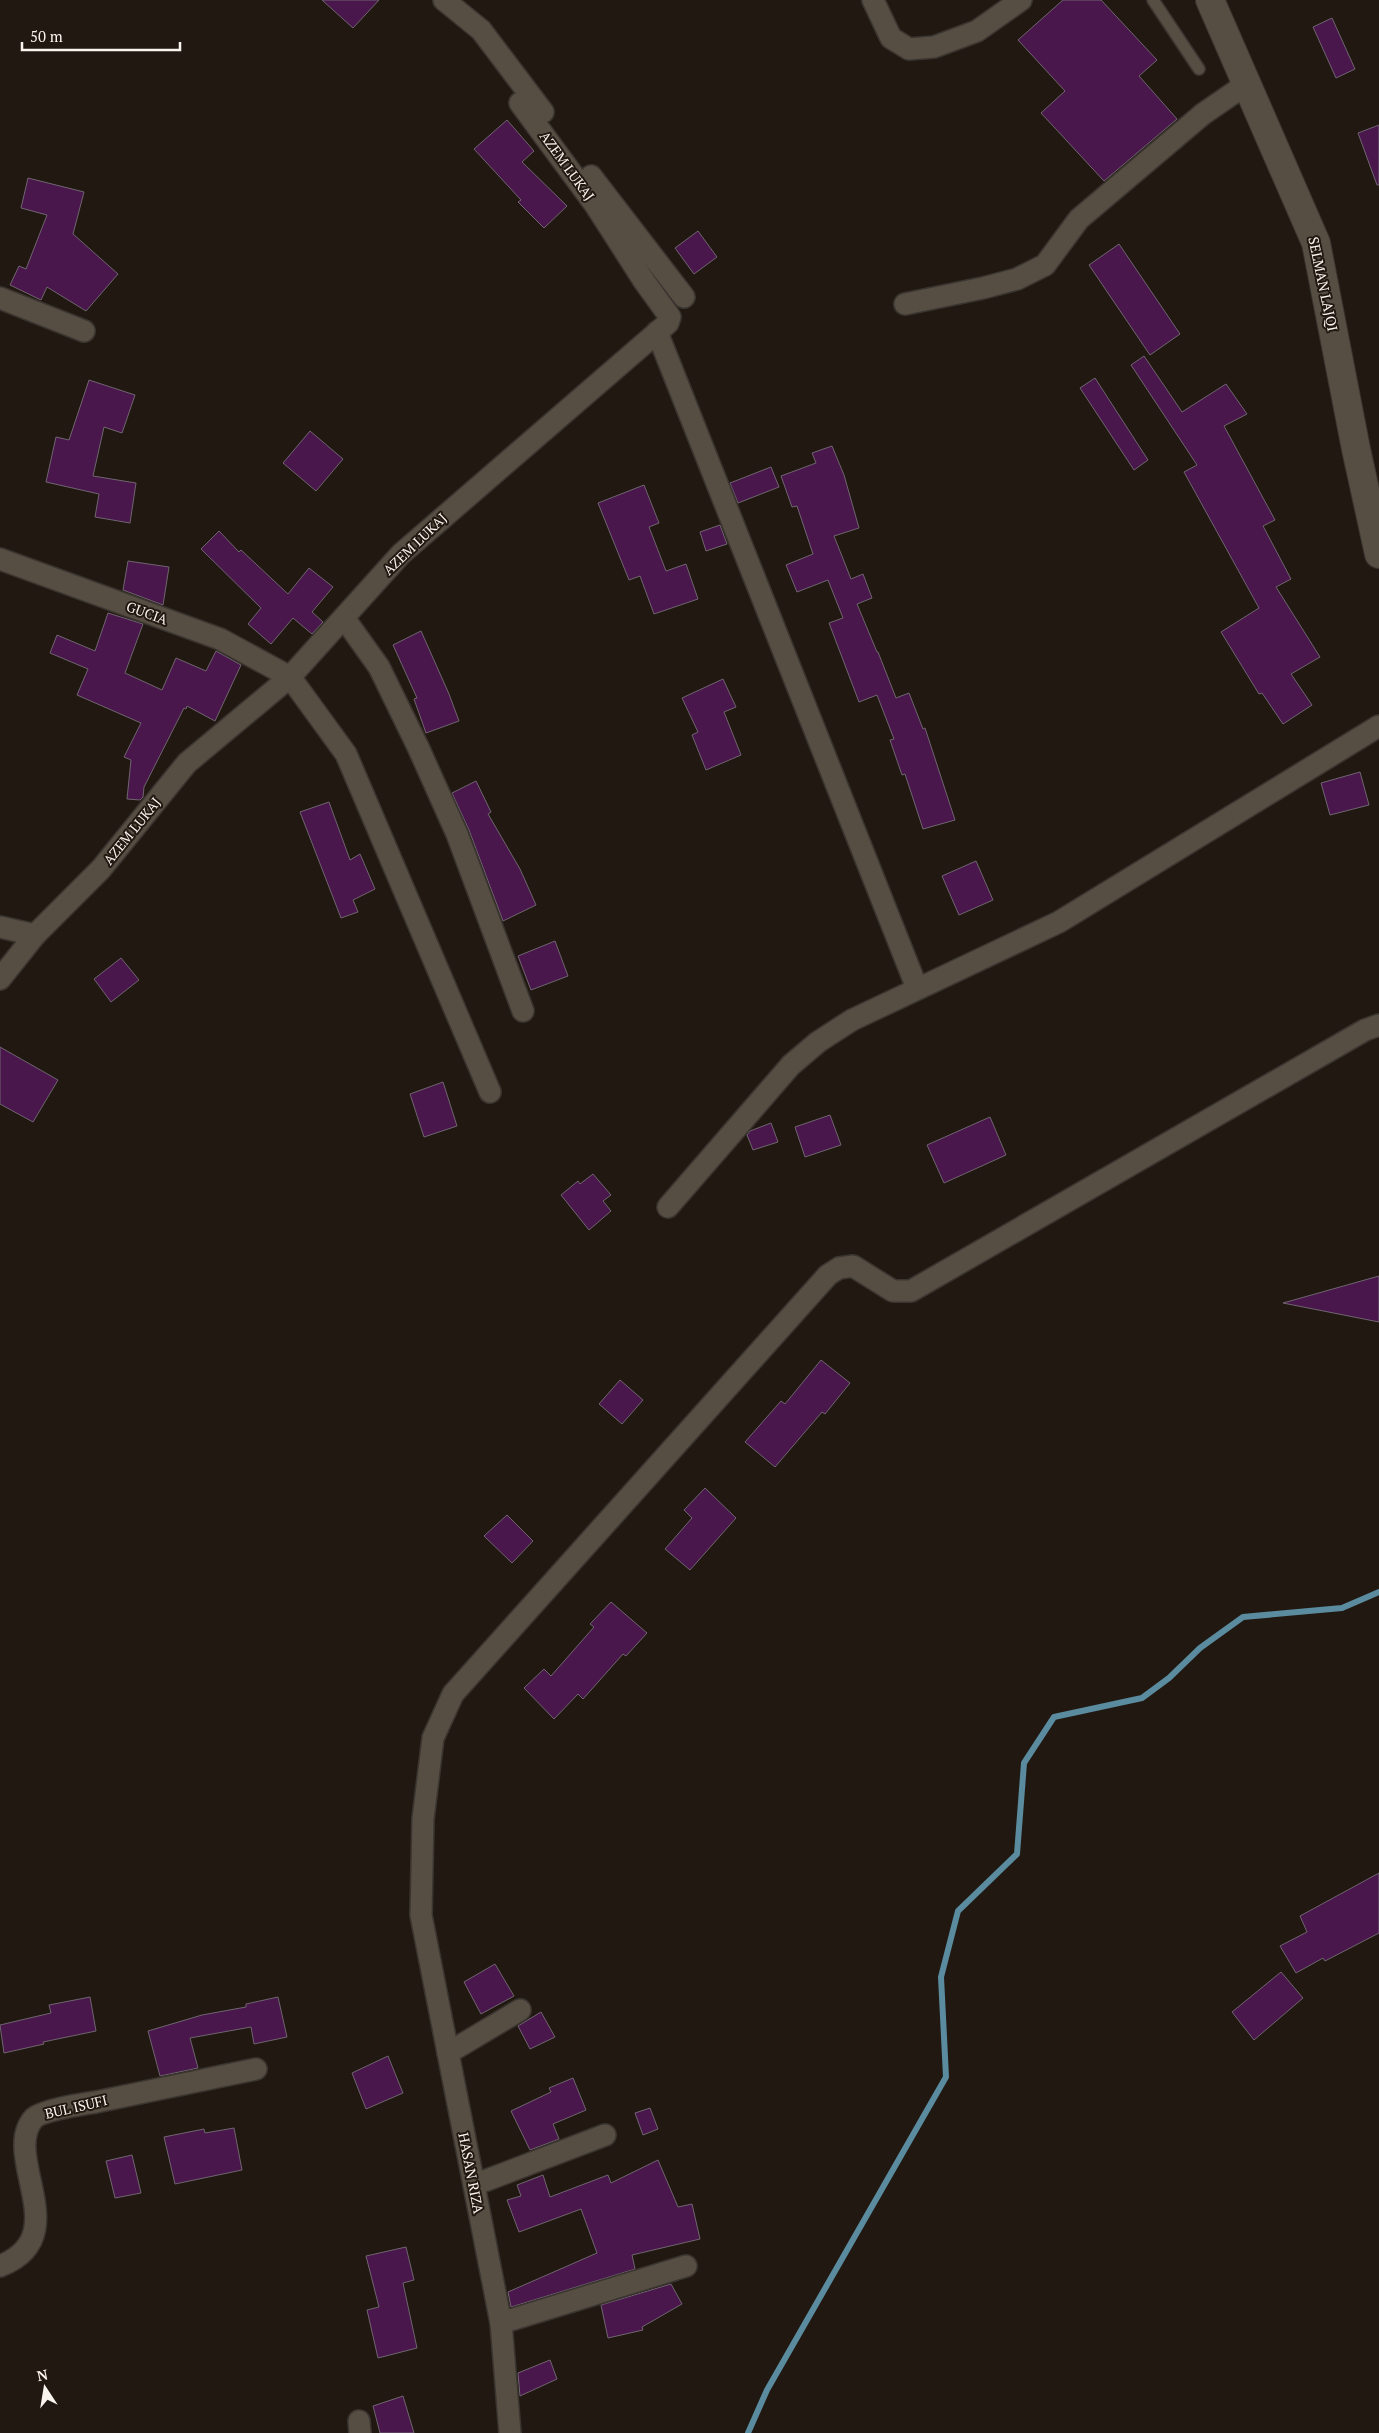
<svg xmlns="http://www.w3.org/2000/svg" width="1379" height="2433" viewBox="0 0 1379 2433" font-family="'PT Serif',serif">
	<style>
		.lines { fill: none; stroke-linecap: round; stroke-linejoin: round }
		.stream { stroke: #5a8b9f; stroke-width: 6 }
		.building { fill: #49174c; stroke: #6f656f }
		.service-casing { stroke: #3a3530; stroke-width: 14 }
		.minor-casing { stroke: #3a3530; stroke-width: 24 }
		.tertiary-casing { stroke: #3a3530; stroke-width: 30 }
		.service { stroke: #564d43; stroke-width: 11 }
		.minor { stroke: #564d43; stroke-width: 21 }
		.tertiary { stroke: #564d43; stroke-width: 28 }
		.labels { text-anchor: middle; stroke-width: 4; stroke-linejoin: round; paint-order: stroke }
		.street-label { font-size: 14px; fill: #faf4ee; stroke: #211911 }
	</style>
	<rect width="100%" height="100%" fill="#211911"/>
	<g class="lines">
		<polyline class="stream" points="748,2433 767,2390 946,2077 941,1977 958,1911 1017,1854 1024,1763 1054,1717 1142,1698 1169,1678 1200,1648 1243,1617 1342,1608 1379,1592"/>
	</g>
	<g class="building">
		<polygon points="322,0 379,0 353,28"/>
		<polygon points="1063,0 1101,0 1157,60 1139,76 1177,119 1104,181 1041,113 1065,91 1018,40"/>
		<polygon points="1332,18 1355,69 1336,78 1313,27"/>
		<polygon points="507,120 534,151 522,162 567,206 544,228 518,202 521,200 474,149"/>
		<polygon points="1379,125 1379,185 1377,185 1358,133"/>
		<polygon points="28,178 84,192 73,234 118,274 86,311 47,287 41,300 10,285 19,266 26,269 47,215 21,208"/>
		<polygon points="698,231 717,257 694,274 675,248"/>
		<polygon points="1119,244 1180,334 1150,355 1089,265"/>
		<polygon points="1144,356 1182,412 1226,384 1247,414 1224,426 1275,520 1263,526 1291,579 1276,587 1320,657 1291,674 1312,705 1283,724 1262,693 1259,694 1221,632 1259,608 1184,472 1197,465 1131,365"/>
		<polygon points="1095,378 1148,460 1134,470 1080,388"/>
		<polygon points="89,380 135,395 122,433 104,427 93,476 136,483 130,523 95,517 99,494 46,482 56,437 69,440"/>
		<polygon points="310,431 343,459 316,491 283,463"/>
		<polygon points="832,446 844,475 859,528 834,536 851,579 863,574 872,598 857,604 877,652 878,652 896,698 909,693 923,729 925,728 955,820 923,829 905,774 902,775 890,740 894,739 877,695 859,702 829,623 843,618 828,580 797,592 786,565 813,554 797,506 792,507 781,476 816,463 812,453"/>
		<polygon points="771,467 779,487 738,503 730,483"/>
		<polygon points="644,485 659,523 649,527 666,571 686,564 698,599 654,614 640,576 629,580 598,503"/>
		<polygon points="720,525 727,544 706,551 700,532"/>
		<polygon points="219,531 239,552 241,550 288,594 309,568 333,587 312,612 323,622 312,634 293,618 271,644 248,624 261,608 201,549"/>
		<polygon points="128,561 169,567 163,605 123,590"/>
		<polygon points="108,613 143,624 125,673 162,690 176,658 206,671 216,651 241,665 215,721 187,706 186,709 184,708 144,787 143,797 140,800 127,799 131,760 124,757 141,723 77,695 88,669 50,653 57,635 95,651"/>
		<polygon points="421,631 449,694 459,721 426,733 414,699 417,698 393,645"/>
		<polygon points="723,679 736,707 724,712 741,755 706,770 692,735 698,732 682,698"/>
		<polygon points="1360,772 1369,805 1330,815 1321,783"/>
		<polygon points="476,781 491,812 488,814 520,869 536,905 503,921 469,830 452,793"/>
		<polygon points="329,802 350,860 360,854 375,889 353,900 358,912 341,918 300,812"/>
		<polygon points="976,861 993,900 959,915 942,876"/>
		<polygon points="555,941 568,976 531,990 518,956"/>
		<polygon points="121,958 139,980 111,1002 94,979"/>
		<polygon points="0,1047 58,1080 33,1122 0,1104"/>
		<polygon points="443,1082 457,1126 424,1137 410,1094"/>
		<polygon points="830,1115 841,1145 805,1157 795,1127"/>
		<polygon points="990,1117 1006,1155 944,1183 927,1145"/>
		<polygon points="771,1123 778,1142 753,1150 747,1135 750,1131"/>
		<polygon points="593,1174 611,1195 603,1201 611,1211 589,1230 561,1195 578,1181 580,1184"/>
		<polygon points="1379,1276 1379,1322 1283,1303"/>
		<polygon points="821,1360 850,1383 825,1414 822,1412 775,1467 745,1442 781,1401 785,1404"/>
		<polygon points="620,1380 643,1400 622,1424 599,1404"/>
		<polygon points="705,1488 736,1518 690,1570 665,1549 692,1518 684,1510"/>
		<polygon points="507,1515 533,1541 512,1563 484,1536"/>
		<polygon points="611,1602 647,1633 626,1656 623,1654 583,1699 578,1694 554,1719 524,1688 544,1669 551,1676 594,1627 590,1624"/>
		<polygon points="1379,1873 1379,1933 1325,1961 1323,1958 1296,1973 1280,1946 1307,1932 1300,1916"/>
		<polygon points="495,1964 514,1996 481,2014 464,1982"/>
		<polygon points="1281,1972 1303,1998 1254,2040 1232,2012"/>
		<polygon points="90,1997 96,2031 43,2042 44,2044 4,2053 0,2025 51,2013 49,2005"/>
		<polygon points="278,1997 287,2037 254,2044 251,2027 190,2038 198,2068 160,2076 148,2031 202,2015 246,2007 246,2004"/>
		<polygon points="541,2012 555,2037 530,2049 518,2026"/>
		<polygon points="388,2056 403,2093 366,2109 352,2073"/>
		<polygon points="573,2078 586,2110 553,2124 559,2139 530,2150 511,2111 551,2092 549,2088"/>
		<polygon points="650,2108 658,2129 643,2135 635,2113"/>
		<polygon points="234,2128 242,2170 175,2184 164,2137 204,2129 205,2133"/>
		<polygon points="132,2155 141,2193 115,2198 106,2161"/>
		<polygon points="658,2160 678,2207 692,2204 700,2239 632,2255 635,2269 511,2307 508,2292 597,2253 581,2209 519,2232 507,2200 521,2196 517,2185 543,2175 550,2197 608,2175 611,2183"/>
		<polygon points="406,2247 414,2280 403,2283 417,2348 378,2358 367,2310 379,2307 366,2256"/>
		<polygon points="671,2284 682,2304 642,2327 643,2330 608,2338 601,2305"/>
		<polygon points="550,2360 557,2379 520,2396 518,2373"/>
		<polygon points="403,2396 414,2433 380,2433 373,2406"/>
	</g>
	<g class="lines">
		<defs>
			<polyline id="service" points="1153,0 1199,69"/>
			<g id="minor">
				<polyline points="444,0 481,30 543,112"/>
				<polyline points="873,0 891,38 909,49 934,47 977,31 1021,0"/>
				<polyline points="591,176 684,297"/>
				<polyline points="0,298 84,331"/>
				<polyline points="905,304 983,288 1017,279 1045,265 1079,219 1203,114 1248,83"/>
				<polyline points="657,332 917,988"/>
				<polyline points="0,559 220,639 290,677 346,754 490,1092"/>
				<polyline points="344,618 379,667 418,747 457,834 523,1011"/>
				<polyline points="0,927 35,935"/>
				<polyline points="0,979 35,935 101,869 187,763 290,677 401,554 668,323 670,317 644,281 596,206 520,103"/>
				<polyline points="668,1207 791,1065 818,1042 852,1020 1059,922 1379,726"/>
				<polyline points="448,2053 520,2010"/>
				<polyline points="474,2185 605,2135"/>
				<path d="M 0,2266 C 77,2236 0,2156 34,2118 C 44,2110 82,2104 96,2102 C 149,2091 202,2080 256,2069"/>
				<polyline points="501,2323 686,2266"/>
				<polyline points="359,2421 360,2433"/>
				<polyline points="510,2433 501,2323 421,1915 423,1819 433,1738 453,1694 828,1275 839,1268 853,1266 893,1291 911,1291 1365,1030 1379,1025"/>
			</g>
			<polyline id="tertiary" points="1210,0 1316,243 1356,449 1379,554"/>
		</defs>
		<use href="#service" class="service-casing"/>
		<use href="#minor" class="minor-casing"/>
		<use href="#tertiary" class="tertiary-casing"/>
		<use href="#service" class="service"/>
		<use href="#minor" class="minor"/>
		<use href="#tertiary" class="tertiary"/>
	</g>
	<g class="labels">
		<g class="street-label">
			<text transform="translate(567 166) rotate(54)" y="5">AZEM LUKAJ</text>
			<text transform="translate(1323 284) rotate(78)" y="5">SELMAN LAJQI</text>
			<text transform="translate(415 544) rotate(-44)" y="5">AZEM LUKAJ</text>
			<text transform="translate(147 613) rotate(20)" y="5">GUCIA</text>
			<text transform="translate(132 831) rotate(-51)" y="5">AZEM LUKAJ</text>
			<text transform="translate(76 2107) rotate(-13)" y="5">BUL ISUFI</text>
			<text transform="translate(471 2173) rotate(79)" y="5">HASAN RIZA</text>
		</g>
	</g>
	<g transform="translate(45 2388) rotate(348)" stroke="#211911" stroke-width="4" paint-order="stroke">
	<path d="M0-4L9 19L0 12L-9 19Z" fill="#faf4ee"/>
	<text y="-8" font-size="14" font-weight="bold" text-anchor="middle" fill="#faf4ee">N</text>
	</g>
	<path d="M22 42v8h158v-8" fill="none" stroke="#faf4ee" stroke-width="2.5"/>
	<text x="30" y="42" font-size="15" fill="#faf4ee" stroke="#211911" stroke-width="4" paint-order="stroke">50 m</text>
</svg>
